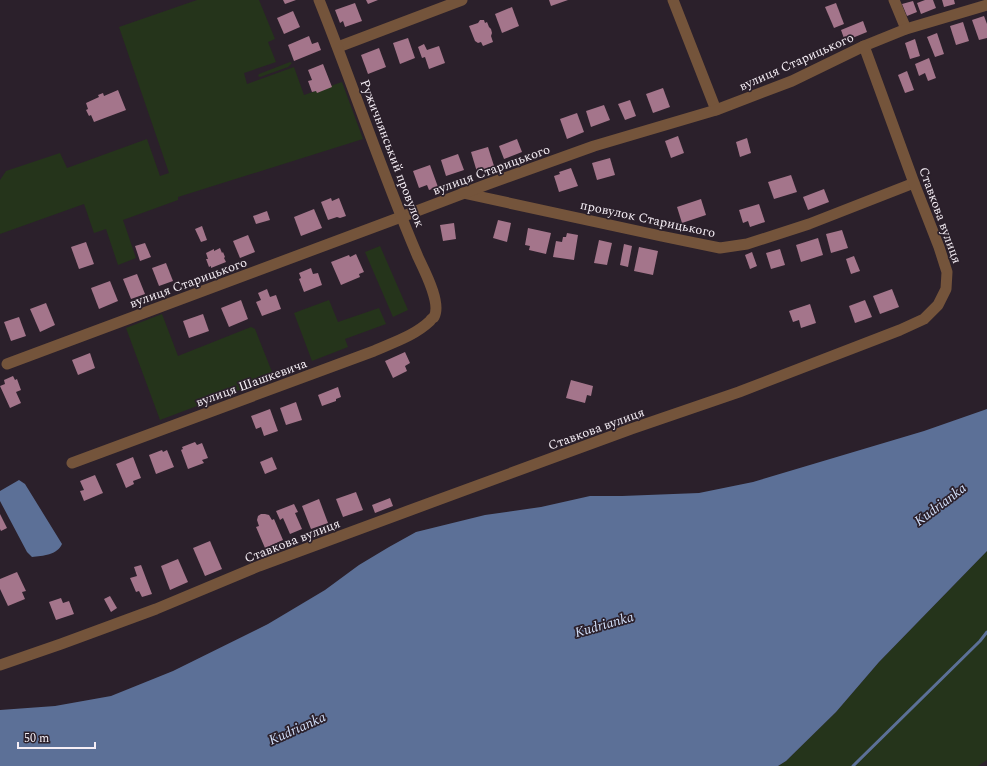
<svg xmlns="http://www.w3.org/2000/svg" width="987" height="766" viewBox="0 0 987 766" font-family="Spectral,serif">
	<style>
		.green { fill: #25341b }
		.water { fill: #5c7097 }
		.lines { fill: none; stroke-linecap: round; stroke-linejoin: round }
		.stream { stroke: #5c7097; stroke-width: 3 }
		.building { fill: #a4758b }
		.minor { stroke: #74543b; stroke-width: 11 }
		.labels { text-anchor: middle; stroke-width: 3.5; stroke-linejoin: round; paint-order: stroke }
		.street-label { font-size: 13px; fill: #f5eef5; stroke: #2b202b }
		.water-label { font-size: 14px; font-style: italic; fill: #d2dff9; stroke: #2b202b }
	</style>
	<rect width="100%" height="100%" fill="#2b202b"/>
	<g class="green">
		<polygon points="197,0 259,0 275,39 268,42 276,62 244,73 247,84 294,67 304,95 342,82 363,139 178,197 178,200 123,220 136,258 118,265 106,229 94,233 84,204 0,234 0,180 6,171 60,153 67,168 147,139 160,176 169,173 119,27"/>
		<polygon points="290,62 292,63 288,67 260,77 258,76 259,74"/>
		<polygon points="380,246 408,310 393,317 365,252"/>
		<polygon points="329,300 338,322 379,308 386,324 345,339 348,347 312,361 294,313"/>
		<polygon points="162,314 178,356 251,327 255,329 274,377 160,420 126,328"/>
		<polygon points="987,551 987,760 978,766 778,766 786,761 836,712 879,662"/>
	</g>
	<g class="water">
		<polygon points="987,409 987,551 879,662 836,712 786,761 778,766 0,766 0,710 55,706 111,696 173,671 268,624 325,590 359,565 389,547 416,532 485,515 541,507 590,496 622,496 699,493 753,482 924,431"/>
		<path d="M 19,480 L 25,484 L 62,544 C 57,555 43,556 32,557 L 27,552 L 0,501 L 0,491 Z"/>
	</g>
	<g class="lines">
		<polyline class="stream" points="853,766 980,641 987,632"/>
	</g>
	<g class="building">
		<polygon points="283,0 296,0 285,4"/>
		<polygon points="366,0 378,0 368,4"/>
		<polygon points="549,0 568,0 551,6"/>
		<polygon points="925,0 933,0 936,8 921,14 917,3"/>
		<polygon points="942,0 954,0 955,4 944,7"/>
		<polygon points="913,1 917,12 907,16 902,4"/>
		<polygon points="355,3 362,21 345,27 343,21 340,23 335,10"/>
		<polygon points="836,3 844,24 834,28 825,7"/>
		<polygon points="512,7 519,26 502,33 495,14"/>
		<polygon points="293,11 300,27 284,34 277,18"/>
		<polygon points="984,16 987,24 987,38 979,40 972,20"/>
		<polygon points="480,20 484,20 485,23 487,22 489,27 491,29 492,33 491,36 493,42 483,46 481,42 478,43 475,41 469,26 478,23"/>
		<polygon points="863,21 867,32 845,41 841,30"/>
		<polygon points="963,22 969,41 956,45 950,26"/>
		<polygon points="937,33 944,54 935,57 927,37"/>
		<polygon points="309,36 312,44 318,42 321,50 294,61 288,45"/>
		<polygon points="408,38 415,58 400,64 393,43"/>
		<polygon points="915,39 920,56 910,59 905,43"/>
		<polygon points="424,44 427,50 439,46 445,63 429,69 425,57 422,58 418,47"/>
		<polygon points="379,48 386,67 368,74 361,55"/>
		<polygon points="929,58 936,78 928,81 925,73 919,76 915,64"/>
		<polygon points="323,64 332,87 317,93 316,91 312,92 308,81 312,80 308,70"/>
		<polygon points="907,71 914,90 905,93 898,75"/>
		<polygon points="663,88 670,107 653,113 646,94"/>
		<polygon points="118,90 126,110 94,122 91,115 89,116 86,110 88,109 86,103 99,97 98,95 103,93 104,96"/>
		<polygon points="630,100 636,116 625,120 618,104"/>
		<polygon points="604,105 610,120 591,127 586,111"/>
		<polygon points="577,113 584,132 567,139 560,119"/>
		<polygon points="678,136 684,153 671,158 665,141"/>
		<polygon points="747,138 751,153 740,157 736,142"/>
		<polygon points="517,139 522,152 504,159 499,146"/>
		<polygon points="488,147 494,166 477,172 471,152"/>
		<polygon points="458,154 464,170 446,176 441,160"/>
		<polygon points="610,158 615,175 597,180 592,163"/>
		<polygon points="430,165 438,187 429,190 427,185 419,188 413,171"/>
		<polygon points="571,168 578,186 559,192 554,176 560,174 559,172"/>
		<polygon points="791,175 797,192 774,199 768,182"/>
		<polygon points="824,189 829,202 808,210 803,197"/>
		<polygon points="331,198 332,201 339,198 346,216 340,218 337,217 328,220 321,202"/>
		<polygon points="701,199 706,215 682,223 677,207"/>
		<polygon points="759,204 765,222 750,227 748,221 743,223 739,210"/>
		<polygon points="314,209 322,228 301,236 294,217"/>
		<polygon points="267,211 270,220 256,224 253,216"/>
		<polygon points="498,220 511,223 507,242 493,238"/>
		<polygon points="454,223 456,239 443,241 440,225"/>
		<polygon points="202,226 207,240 201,242 195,229"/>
		<polygon points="528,228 551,233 546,254 529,250 530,246 525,245"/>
		<polygon points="842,230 848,248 831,253 826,234"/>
		<polygon points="567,233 578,235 574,260 553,257 556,241 562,242 563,237 566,237"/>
		<polygon points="248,235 255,252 240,258 233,241"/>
		<polygon points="818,238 823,255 801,262 796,245"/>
		<polygon points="599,240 612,243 607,265 594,263"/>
		<polygon points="86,242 94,264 79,269 71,247"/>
		<polygon points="145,243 151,257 140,261 135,246"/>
		<polygon points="624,244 632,246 628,267 620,265"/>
		<polygon points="639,247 658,251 653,275 634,271"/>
		<polygon points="220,248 222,253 223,252 225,257 224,258 226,262 211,268 211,266 209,267 206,259 208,259 206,253 214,249 214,251"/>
		<polygon points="780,249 785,265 771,269 766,253"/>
		<polygon points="752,252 757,266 750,269 745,255"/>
		<polygon points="356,254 364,272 359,274 360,277 341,285 331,262 349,255 350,257"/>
		<polygon points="854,256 860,271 851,274 846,259"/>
		<polygon points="166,263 173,281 159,286 152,268"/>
		<polygon points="311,268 313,274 318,273 322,285 304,292 299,279 301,278 299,273"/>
		<polygon points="137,274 145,294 131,299 123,279"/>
		<polygon points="110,281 118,301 99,309 91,288"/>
		<polygon points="267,289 270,297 276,295 281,309 262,316 256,302 261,300 258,293"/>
		<polygon points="892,289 899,307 880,314 873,296"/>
		<polygon points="241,300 248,319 229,327 221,308"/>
		<polygon points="865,300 872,317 855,323 849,306"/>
		<polygon points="46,303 55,325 40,332 30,309"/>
		<polygon points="810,304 816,323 801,328 799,320 793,322 789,311"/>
		<polygon points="203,314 209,331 189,338 183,321"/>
		<polygon points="19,317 26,336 11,341 4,322"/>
		<polygon points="405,352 410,363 405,366 407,371 393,378 385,361"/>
		<polygon points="90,353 95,368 78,375 72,360"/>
		<polygon points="13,376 15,380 17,379 21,390 16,392 21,403 10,408 0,386 5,384 4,380"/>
		<polygon points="571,380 593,386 591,396 587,395 585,403 566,398"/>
		<polygon points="338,387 341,397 336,399 336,401 322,406 318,395"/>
		<polygon points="296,402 302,420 286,425 280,408"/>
		<polygon points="270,409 278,431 264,436 261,427 256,429 251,416"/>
		<polygon points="195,442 197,445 202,443 208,458 202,460 204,463 188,469 181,450 183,449 182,447"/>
		<polygon points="162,450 163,452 167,450 174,467 156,474 149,455"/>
		<polygon points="133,457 141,478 133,481 134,484 126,488 116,464"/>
		<polygon points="272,457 277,469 265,474 260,462"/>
		<polygon points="95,475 103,493 84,501 80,491 84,490 80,481"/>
		<polygon points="356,492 363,510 343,517 336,499"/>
		<polygon points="390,498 393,506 375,513 372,505"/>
		<polygon points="319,499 328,523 311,529 302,506"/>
		<polygon points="294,504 298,512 295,513 302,529 290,534 283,518 280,520 276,511"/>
		<polygon points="0,514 7,528 1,531 0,529"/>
		<polygon points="261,514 265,514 269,515 272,520 274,519 283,540 265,548 256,527 259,526 257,520 258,516"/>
		<polygon points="210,541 222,569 205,576 193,548"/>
		<polygon points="178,559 188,582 170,590 161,566"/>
		<polygon points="141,565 152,594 142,597 139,591 136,592 130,578 137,576 134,567"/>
		<polygon points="17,572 26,591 22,592 25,599 8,606 0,589 0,579"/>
		<polygon points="110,596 117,608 111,612 104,599"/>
		<polygon points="61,598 63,603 69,601 74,614 56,620 49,602"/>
	</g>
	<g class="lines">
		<g class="minor">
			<polyline points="673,0 716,110"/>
			<polyline points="894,0 906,29"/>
			<polyline points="338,47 462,0"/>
			<polyline points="463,193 661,236 720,248 747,244 809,224 914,183"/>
			<polyline points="7,364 401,217 488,184 594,146 716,110 792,81 864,46 906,29 987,5"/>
			<path d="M 72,463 L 374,351 C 394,342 414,336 430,321 C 431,319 433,318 434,317 C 442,303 424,270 418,257 C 382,173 353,85 319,0"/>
			<polyline points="0,665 61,644 156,609 259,566 408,511 631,429 739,392 900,330 924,319 938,305 946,289 947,272 939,247 914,183 864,46"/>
		</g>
	</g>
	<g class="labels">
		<g class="street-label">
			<text transform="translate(796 61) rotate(-24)" y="5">вулиця Старицького</text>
			<text transform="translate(393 153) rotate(69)" y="5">Ружичнянський провулок</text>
			<text transform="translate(491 169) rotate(-20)" y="5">вулиця Старицького</text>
			<text transform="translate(941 215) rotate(70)" y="5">Ставкова вулиця</text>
			<text transform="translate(648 218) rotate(12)" y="5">провулок Старицького</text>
			<text transform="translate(188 282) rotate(-20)" y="5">вулиця Старицького</text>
			<text transform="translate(251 382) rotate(-20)" y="5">вулиця Шашкевича</text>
			<text transform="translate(596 428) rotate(-20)" y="5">Ставкова вулиця</text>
			<text transform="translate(292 540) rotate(-21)" y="5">Ставкова вулиця</text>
		</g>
		<g class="water-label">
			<text transform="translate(940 504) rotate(-37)" y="5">Kudrianka</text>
			<text transform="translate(604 624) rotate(-16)" y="5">Kudrianka</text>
			<text transform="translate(297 728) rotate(-24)" y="5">Kudrianka</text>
		</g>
	</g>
	<path d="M18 742v6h77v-6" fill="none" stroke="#f5eef5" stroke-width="2"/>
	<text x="24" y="742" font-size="12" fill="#f5eef5" stroke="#2b202b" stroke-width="3" paint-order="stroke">50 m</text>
</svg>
